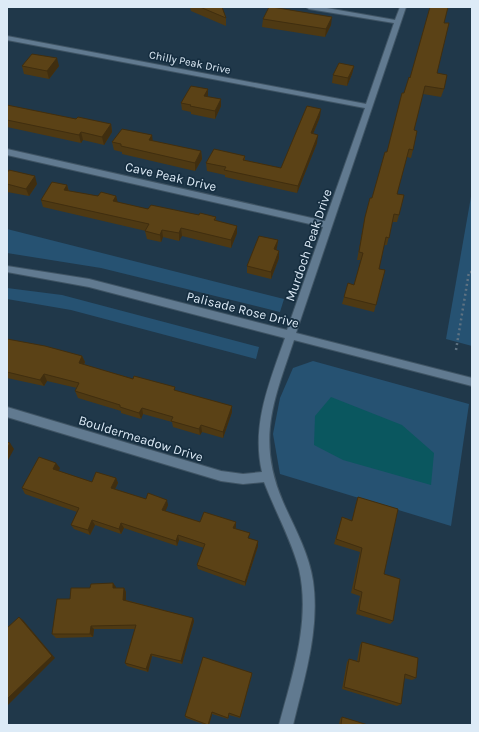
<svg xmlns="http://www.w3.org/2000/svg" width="479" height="732" viewBox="0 0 479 732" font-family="Karla,sans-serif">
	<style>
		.green { fill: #265272 }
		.water { fill: #0a575f }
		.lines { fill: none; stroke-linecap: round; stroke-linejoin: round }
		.minor-casing { stroke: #3f5464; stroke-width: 2 }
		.path { stroke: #5e7282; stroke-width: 2.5; stroke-dasharray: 2 3; stroke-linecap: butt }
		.minor { fill: #617a90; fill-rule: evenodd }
		.wall { fill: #4e3913 }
		.shaded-wall { fill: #402e0f }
		.building { fill: #5b4216; stroke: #402e0f }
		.labels { text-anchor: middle; stroke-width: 3.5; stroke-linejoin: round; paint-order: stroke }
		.far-street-label { font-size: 11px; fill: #ddebf7; stroke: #162e40 }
		.street-label { font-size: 13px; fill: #ddebf7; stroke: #162e40 }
	</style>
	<rect width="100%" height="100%" fill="#20384a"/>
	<g class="green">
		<polygon points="472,191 472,346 446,339"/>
		<polygon points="7,229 284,299 280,312 101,268 7,253"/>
		<polygon points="7,288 62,295 259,347 256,359 71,310 7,299"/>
		<polygon points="313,361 469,404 451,526 280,474 273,434 280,398 293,368"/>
	</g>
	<polygon class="water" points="331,397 402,425 434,453 431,485 343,460 314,445 315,416"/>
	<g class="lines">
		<defs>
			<path id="minor" d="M 306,7 L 321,7 L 395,20 L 400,7 L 406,7 L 296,333 L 472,378 L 472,386 L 294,340 C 274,400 256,439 283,502 C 294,527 309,553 313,581 C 320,630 304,679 293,725 L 279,725 C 292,676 311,621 299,569 C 291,539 275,511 264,482 L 243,484 L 221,481 L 7,417 L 7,407 L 221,471 L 243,474 L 262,472 C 251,425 270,381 285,338 L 89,287 L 7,272 L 7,266 L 89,279 L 287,330 L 323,227 L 7,155 L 7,149 L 325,221 L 365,108 L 7,40 L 7,36 L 366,104 L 394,23 L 309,9 Z"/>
		</defs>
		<use href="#minor" class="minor-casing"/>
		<polyline class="path" points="456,350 469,272 472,272"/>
		<use href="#minor" class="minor"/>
	</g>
	<g class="wall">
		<polygon points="190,7 222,7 226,18 226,26 191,11"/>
		<polygon points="263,19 331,25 325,37 262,27"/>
		<polygon points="444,23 437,73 444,89 441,97 423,94 414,130 413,150 411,158 407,157 397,194 399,215 397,222 392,222 387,245 384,245 379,269 385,270 374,312 342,304 344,297 354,285 361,260 357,260 365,217 372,198 387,152 404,93 410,78"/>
		<polygon points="22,66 59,66 49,79 24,74"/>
		<polygon points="354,66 352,74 347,86 332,83 333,75"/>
		<polygon points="208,97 221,106 215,119 191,114 191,112 182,110 181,103"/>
		<polygon points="7,105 76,119 111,124 112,132 104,145 83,140 81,143 7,127"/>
		<polygon points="320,117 313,134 317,143 297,193 225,177 225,175 207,171 206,163 245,156 245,160 281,168"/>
		<polygon points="152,135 152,141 201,151 202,159 195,171 122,154 122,152 114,150 112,142"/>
		<polygon points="7,173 37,184 29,196 7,192"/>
		<polygon points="67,185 69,191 98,196 116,196 117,202 148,209 216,217 216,221 237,226 237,233 231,248 182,236 179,241 163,237 161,242 147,239 145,231 146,231 43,207 41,200"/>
		<polygon points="278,240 277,247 276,250 279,251 279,258 271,279 247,273 247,266"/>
		<polygon points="7,339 82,356 85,362 84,365 232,406 232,412 223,438 202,432 200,435 173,427 172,422 143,414 141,419 121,413 121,411 78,398 75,391 77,388 47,381 44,386 7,378"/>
		<polygon points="60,468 58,471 92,482 116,478 118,483 115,489 146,499 168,505 165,511 200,522 236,522 236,527 235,529 249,539 258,541 258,546 245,586 198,569 197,565 204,548 179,540 177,546 124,528 121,534 95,525 90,535 74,529 71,525 77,512 25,494 22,488"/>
		<polygon points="358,497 384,574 393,621 390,624 356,614 360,596 351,593 360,552 334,544 342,517 352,520 356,503"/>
		<polygon points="113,583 116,588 124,588 126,592 126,600 193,618 194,621 182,664 152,656 148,672 127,666 125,663 135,629 94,629 93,637 56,638 52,634 70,599 90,588"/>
		<polygon points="362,642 416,678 412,680 404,678 401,704 397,706 342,689 347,662 349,659 357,661 360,645"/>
		<polygon points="252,675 240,718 229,715 228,719 212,714 209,725 206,725 186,718 185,716"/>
		<polygon points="342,717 368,725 339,725 340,719"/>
	</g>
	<g class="shaded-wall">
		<polygon points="332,17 331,25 325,37 326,29"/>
		<polygon points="57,58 59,66 49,79 47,71"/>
		<polygon points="354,66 352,74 347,86 348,78"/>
		<polygon points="208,89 208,96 204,96"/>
		<polygon points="221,99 221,106 215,119 215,111"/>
		<polygon points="321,109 320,117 310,141 311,133"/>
		<polygon points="111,124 112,132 104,145 102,137"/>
		<polygon points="81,132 83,140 81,143 79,135"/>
		<polygon points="152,135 153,143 149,140"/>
		<polygon points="318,135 317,143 297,193 298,186"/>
		<polygon points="201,151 202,159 195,171 195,163"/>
		<polygon points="35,176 37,184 29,196 26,189"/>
		<polygon points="67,185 69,193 64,190"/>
		<polygon points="116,196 118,203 113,201"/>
		<polygon points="237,226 237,233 231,248 231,240"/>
		<polygon points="181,228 182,236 179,241 179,233"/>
		<polygon points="162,230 163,237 161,242 160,235"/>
		<polygon points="278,240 277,247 274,257 274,249"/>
		<polygon points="279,251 279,258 271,279 271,272"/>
		<polygon points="82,356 85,362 81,370 79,363"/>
		<polygon points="44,374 47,381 44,386 40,380"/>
		<polygon points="232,406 232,412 223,438 223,432"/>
		<polygon points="142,408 143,414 141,419 139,413"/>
		<polygon points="201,425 202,432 200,435 199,429"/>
		<polygon points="10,443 14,449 7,462 7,449"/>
		<polygon points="56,463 60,468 57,475 53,469"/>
		<polygon points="116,478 118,483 113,493 111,488"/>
		<polygon points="167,500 168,505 164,515 162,510"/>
		<polygon points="92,520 95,525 90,535 88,530"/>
		<polygon points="236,522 236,527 233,533 233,528"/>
		<polygon points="121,523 124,528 121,534 119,529"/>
		<polygon points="178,535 179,540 177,546 176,541"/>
		<polygon points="258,541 258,546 245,586 245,582"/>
		<polygon points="113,583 116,587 115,592 113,588"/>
		<polygon points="124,588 126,592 126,603 123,600"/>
		<polygon points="19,617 23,620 55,658 8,705 7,704 7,699"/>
		<polygon points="193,618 194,621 182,664 181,661"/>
		<polygon points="91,626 94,629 93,637 90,634"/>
		<polygon points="151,654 152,656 148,672 146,669"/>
		<polygon points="212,712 212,714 209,725 208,725"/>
	</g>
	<g class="building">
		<polygon points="200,7 222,7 226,18"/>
		<polygon points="269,7 272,7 332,17 326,29 263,19"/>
		<polygon points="430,7 448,7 444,23 449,23 437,73 447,75 444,89 425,86 414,130 417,131 413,150 409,149 397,194 404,195 399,215 394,214 389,238 386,237 379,269 385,270 376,305 344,297 348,283 354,285 363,253 359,252 365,217 370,198 372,198 385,152 387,152 402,93 404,93 409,77 410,78"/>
		<polygon points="32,54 57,58 47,71 22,66"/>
		<polygon points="339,63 354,66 348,78 333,75"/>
		<polygon points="191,86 208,89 204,96 221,99 215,111 190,106 191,105 181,103"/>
		<polygon points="7,105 76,119 78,117 111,124 102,137 81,132 79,135 7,120"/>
		<polygon points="307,106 321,109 311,133 318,135 298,186 224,170 226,167 206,163 214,149 245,156 243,160 281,168"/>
		<polygon points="122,129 152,135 149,140 201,151 195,163 121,146 121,144 112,142"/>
		<polygon points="9,170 35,176 26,189 7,184 7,173"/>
		<polygon points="52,182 67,185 64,190 98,196 101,192 116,196 113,201 148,209 151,205 199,215 200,213 216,217 214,220 237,226 231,240 181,228 179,233 162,230 160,235 145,231 149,224 41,200"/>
		<polygon points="259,236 278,240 274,249 279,251 271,272 247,266"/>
		<polygon points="7,339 45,346 82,356 79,363 133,379 134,376 175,387 174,390 232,406 223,432 201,425 199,429 171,421 173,417 142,408 139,413 120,407 120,405 75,391 79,383 44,374 40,380 7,372"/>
		<polygon points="7,442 10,443 7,449"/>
		<polygon points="39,457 56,463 53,469 92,482 96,472 116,478 111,488 146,499 148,493 167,500 162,510 200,522 204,512 236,522 233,528 250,533 248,538 258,541 245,582 197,565 205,544 178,535 176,541 121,523 119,529 92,520 88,530 71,525 79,508 22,488"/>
		<polygon points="358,497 398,509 384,574 400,579 393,621 359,610 362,592 354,589 362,548 336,539 342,517 352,521"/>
		<polygon points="113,583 113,588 124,588 123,600 193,618 181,661 151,654 146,669 125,663 136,625 91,626 90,634 52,634 57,599 70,599 71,588 90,588 91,584"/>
		<polygon points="19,617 52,656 7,699 7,628"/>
		<polygon points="362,642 418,658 416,678 405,674 401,704 344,687 349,659 359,662"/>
		<polygon points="203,657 252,673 240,717 229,713 228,718 212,712 208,725 185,716"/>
		<polygon points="342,717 368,725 341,725"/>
	</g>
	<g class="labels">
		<g class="far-street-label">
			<text transform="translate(190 62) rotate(11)" y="4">Chilly Peak Drive</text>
		</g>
		<g class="street-label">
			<text transform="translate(171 176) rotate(13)" y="5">Cave Peak Drive</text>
			<text transform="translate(308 245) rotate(-71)" y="5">Murdoch Peak Drive</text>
			<text transform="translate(243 309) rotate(14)" y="5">Palisade Rose Drive</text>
			<text transform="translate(141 438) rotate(17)" y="5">Bouldermeadow Drive</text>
		</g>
	</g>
	<rect width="479" height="732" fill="none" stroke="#ddebf7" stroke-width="16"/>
</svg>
